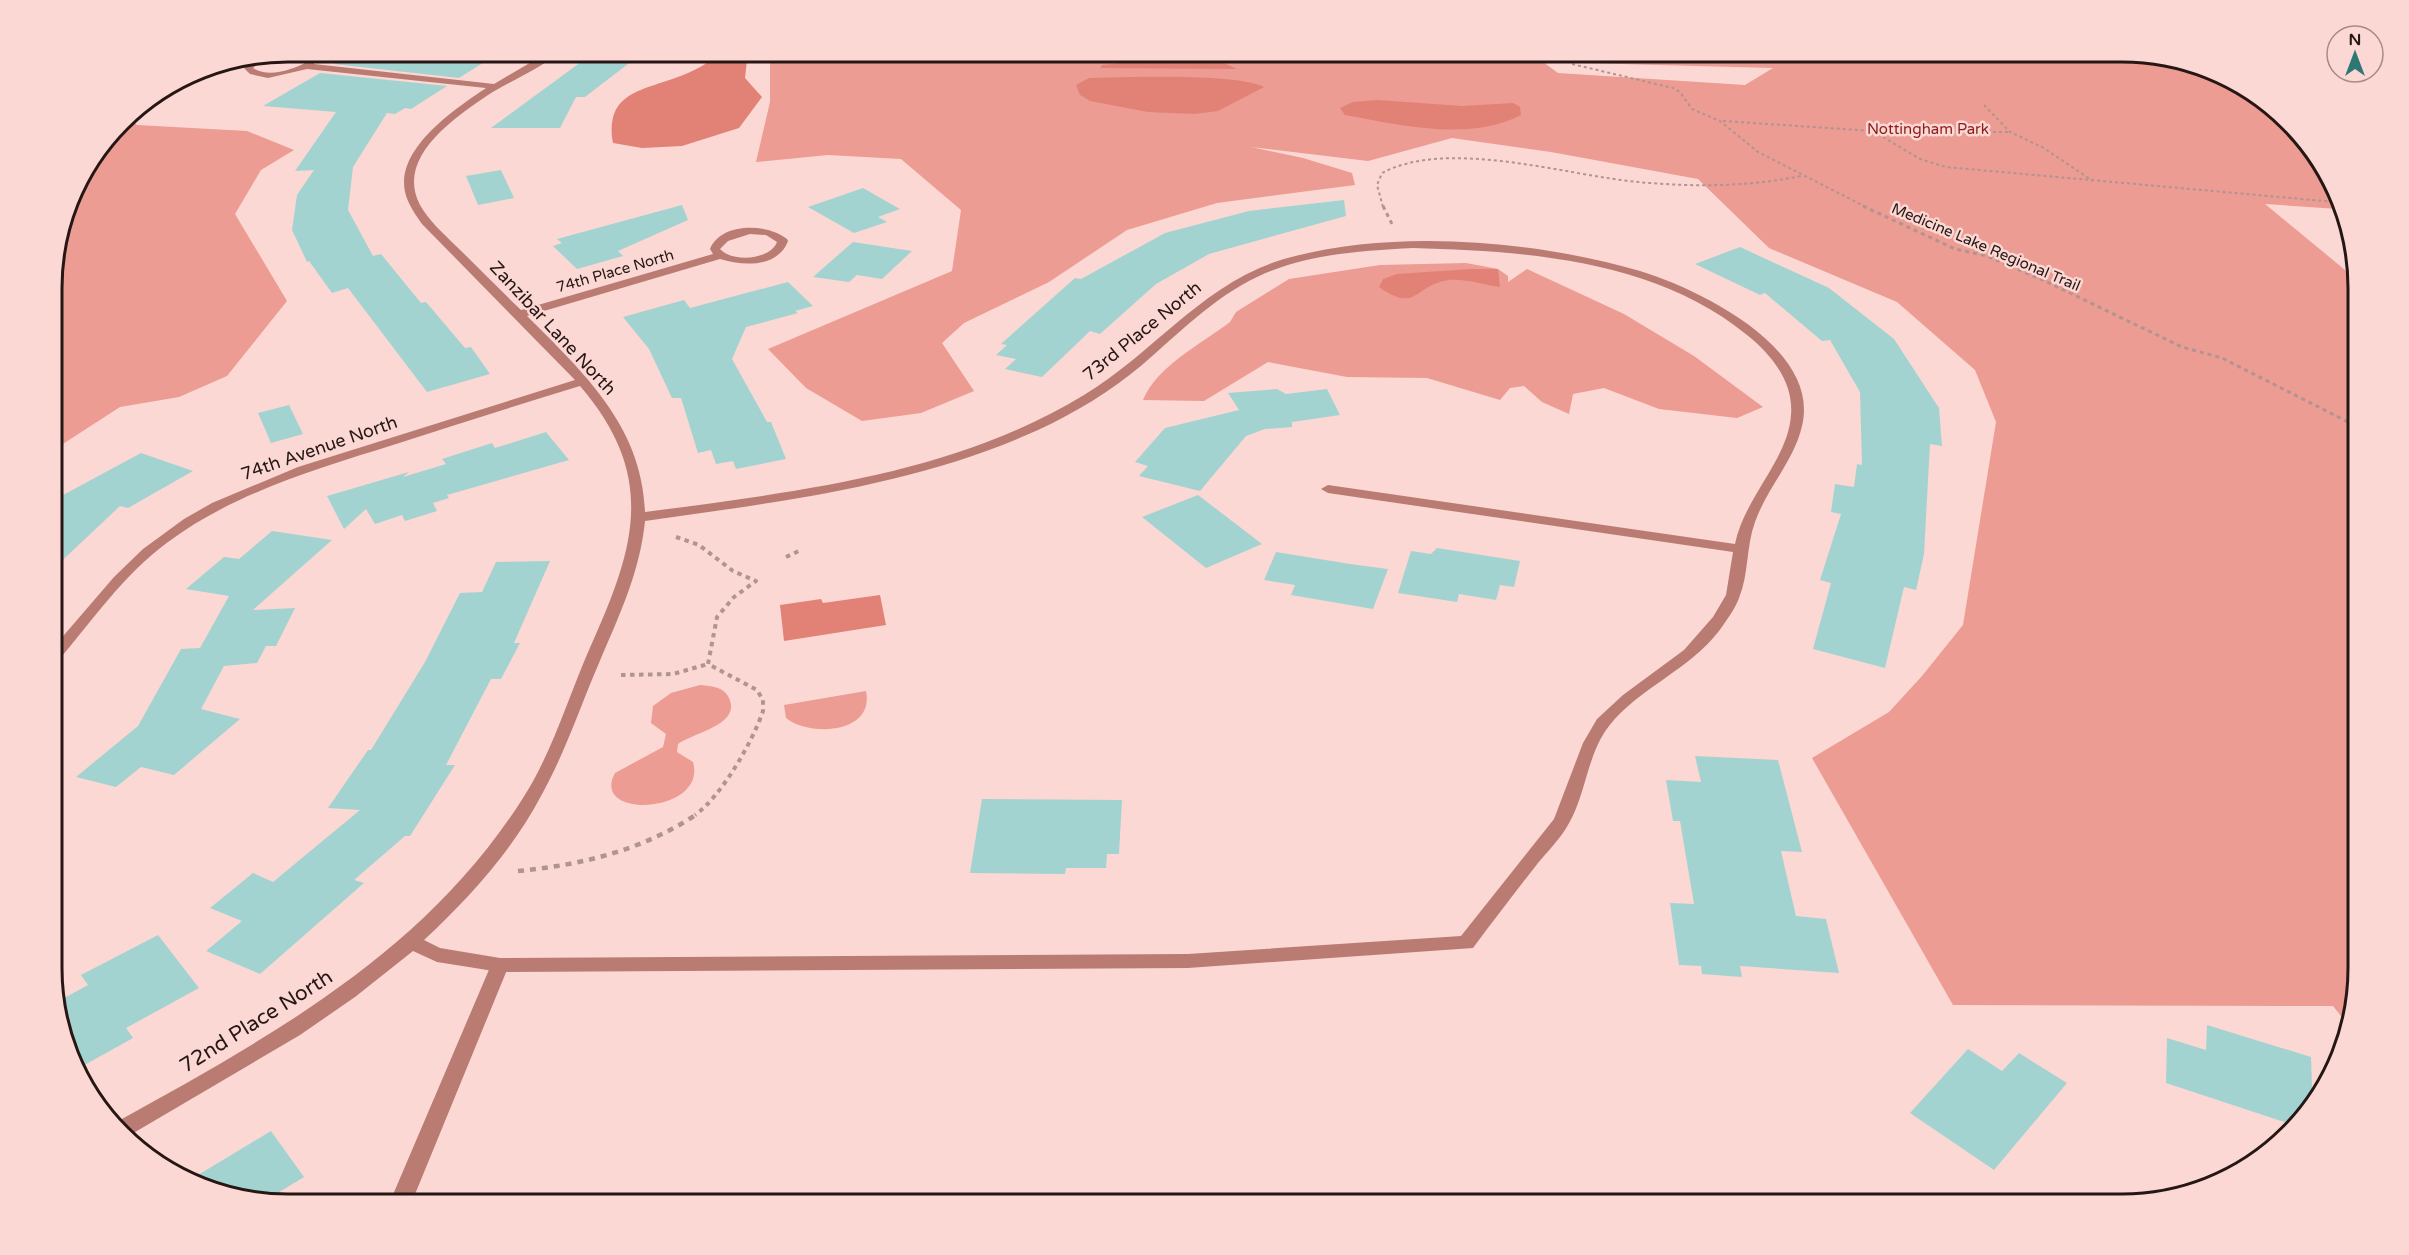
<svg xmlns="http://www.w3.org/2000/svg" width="2409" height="1255" viewBox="0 0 2409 1255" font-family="'Varela Round',sans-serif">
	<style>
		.green { fill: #ec9c92; fill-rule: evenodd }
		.water { fill: #e28277 }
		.building { fill: #a3d3d1 }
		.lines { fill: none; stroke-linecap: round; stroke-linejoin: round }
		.path-far3 { stroke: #b09490; stroke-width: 2; stroke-dasharray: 3 3; stroke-linecap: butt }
		.path-far2 { stroke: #b09490; stroke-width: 3; stroke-dasharray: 4 4; stroke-linecap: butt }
		.path-far1 { stroke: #b09490; stroke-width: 4; stroke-dasharray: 4.5 4.5; stroke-linecap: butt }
		.path { stroke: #b09490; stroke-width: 4.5; stroke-dasharray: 6 6; stroke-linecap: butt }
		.lane { fill: #ba7b73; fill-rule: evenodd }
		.street { fill: #ba7b73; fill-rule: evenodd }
		.labels { text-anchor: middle; stroke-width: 5; stroke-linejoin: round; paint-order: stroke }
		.far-park-label { font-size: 15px; fill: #8e1b19; stroke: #fbd8d3 }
		.far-street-label { font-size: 15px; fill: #261715; stroke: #fbd8d3 }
		.street-label { font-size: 18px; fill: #261715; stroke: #fbd8d3 }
		.near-street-label { font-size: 21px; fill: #261715; stroke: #fbd8d3 }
		.rim { fill: none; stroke: #261715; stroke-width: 3 }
	</style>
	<rect width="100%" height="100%" fill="#fbd8d3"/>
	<g class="green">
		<path d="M 770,51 L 2121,51 L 2226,76 L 2277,110 L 2318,156 L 2338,209 L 2265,204 L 2356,279 L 2358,967 L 2345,1021 L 2333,1006 L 1953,1005 L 1812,758 L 1889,712 L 1922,676 L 1963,625 L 1996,422 L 1975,370 L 1897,302 L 1769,248 L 1698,179 L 1551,152 L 1452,138 L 1368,161 L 1251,147 L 1303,158 L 1352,173 L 1355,185 L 1217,203 L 1127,230 L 1049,282 L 964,323 L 942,343 L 974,391 L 921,413 L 862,421 L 806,388 L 768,349 L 952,271 L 961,210 L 901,159 L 828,155 L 756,162 L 770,102 ZM 1543,62 L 1773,68 L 1745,85 L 1558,73 Z"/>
		<polygon points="127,116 137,125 247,131 294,150 261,170 235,214 287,301 227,376 179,397 120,407 52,451 52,272 76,183"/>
		<path d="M 1466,263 L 1498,269 L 1508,276 L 1508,282 L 1527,269 L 1624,314 L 1694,356 L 1763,407 L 1737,418 L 1659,409 L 1604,388 L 1573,394 L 1569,414 L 1542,402 L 1524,386 L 1510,388 L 1500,400 L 1427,378 L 1347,377 L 1268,362 L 1204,401 L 1143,400 C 1157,366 1201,344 1230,322 L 1236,312 L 1289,279 L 1380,265 Z"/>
		<path d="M 700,685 C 712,686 724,687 729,698 C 742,725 692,733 678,744 L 677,752 L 693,762 C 708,814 589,820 615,773 L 663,747 L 666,734 L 651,723 L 653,706 L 671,693 Z"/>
		<path d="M 866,691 C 875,734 809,737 786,718 L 784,705 Z"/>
	</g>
	<g class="water">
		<path d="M 725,51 L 748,51 L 745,78 L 762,97 L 739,128 L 682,146 L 642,148 L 613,143 C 605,94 639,91 675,78 C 694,72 709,62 725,51 Z"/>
		<polygon points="1186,57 1213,58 1237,69 1100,68 1102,65"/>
		<path d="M 1089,78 C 1124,77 1238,73 1264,87 L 1218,111 L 1195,114 L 1148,112 L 1090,101 L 1080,95 L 1076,85 Z"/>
		<path d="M 1378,100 L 1462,106 L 1513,103 L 1520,107 L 1521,115 C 1470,142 1399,125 1345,115 L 1340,108 L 1353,102 Z"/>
		<path d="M 1471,269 L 1498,269 L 1500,287 C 1485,285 1464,278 1449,280 C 1413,285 1418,314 1379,287 L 1383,279 L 1397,274 Z"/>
		<polygon points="880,595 886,625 784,641 780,605 821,599 823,603"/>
	</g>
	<g class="building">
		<polygon points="357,51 494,51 487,55 494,56 459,78 334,64"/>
		<polygon points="596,51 599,51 597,54 602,51 641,54 585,97 576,97 560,128 491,128"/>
		<polygon points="320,73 447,86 411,109 405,108 395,114 387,113 353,167 348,210 373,256 381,254 421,303 426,302 465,348 471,347 490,374 427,392 348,288 332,293 309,261 307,262 292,230 297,195 314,170 295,171 336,112 263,106"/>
		<polygon points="501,170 514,198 478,205 466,176"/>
		<polygon points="863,188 900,209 878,217 887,222 854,233 808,207"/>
		<polygon points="1344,200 1346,216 1209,254 1156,284 1100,334 1090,331 1042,377 1005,369 1016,359 996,355 1007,345 1001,344 1075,278 1081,279 1165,233 1249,211"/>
		<polygon points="682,205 688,220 618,251 623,256 577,269 553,246 562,243 557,239"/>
		<polygon points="853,242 912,251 882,279 857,275 849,282 813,277"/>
		<polygon points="1740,247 1829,288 1894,339 1939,408 1942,446 1930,444 1924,554 1916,590 1904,587 1885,668 1813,649 1831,583 1820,580 1841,514 1831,512 1835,484 1854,487 1857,464 1862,465 1860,392 1830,340 1822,341 1765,293 1760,295 1695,264"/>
		<polygon points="788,282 813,306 795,311 798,313 746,327 732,359 767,422 771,422 786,459 736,469 733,461 716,464 711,450 698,453 681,398 672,398 649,349 623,317 684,300 690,308"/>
		<polygon points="1277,389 1286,394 1327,389 1340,415 1292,422 1292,427 1265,429 1246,436 1200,491 1139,476 1148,466 1135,462 1165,428 1239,410 1228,393"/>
		<polygon points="289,405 303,434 271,443 258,413"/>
		<polygon points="546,432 569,460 447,495 449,498 433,503 437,511 405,521 402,515 375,524 366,509 344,529 327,496 409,472 403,477 446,464 442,459 492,443 495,448"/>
		<polygon points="141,453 193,471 128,508 120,506 52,570 52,501"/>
		<polygon points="1198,495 1262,544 1206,568 1142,517"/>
		<polygon points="272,531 332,540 253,610 295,608 276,646 266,646 257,663 224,666 201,709 240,719 174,775 141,767 116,787 76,777 138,726 181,649 200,648 229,596 186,589 224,557 239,559"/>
		<polygon points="1437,548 1520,561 1514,587 1500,585 1496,600 1459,594 1457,602 1398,593 1411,551 1431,554"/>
		<polygon points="1276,552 1350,564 1388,569 1373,609 1291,595 1295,585 1264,580"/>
		<polygon points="550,561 514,643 520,643 501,679 491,679 446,765 455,765 410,836 405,836 354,880 364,883 260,974 206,951 242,921 210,908 253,873 273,882 360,810 328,808 368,750 371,750 425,662 460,593 482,592 496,562"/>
		<polygon points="1695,756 1778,760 1802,852 1781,851 1796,916 1826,919 1839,973 1740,966 1742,977 1702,974 1701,966 1679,965 1670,903 1694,904 1680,821 1673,821 1666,780 1701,782"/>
		<polygon points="982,799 1122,800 1119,854 1107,854 1106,868 1066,868 1065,874 970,873"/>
		<polygon points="158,935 199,988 126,1028 133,1038 79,1068 55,1003 88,985 81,975"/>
		<polygon points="2207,1025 2311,1057 2312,1089 2320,1092 2299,1124 2296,1126 2166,1083 2167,1038 2206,1050"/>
		<polygon points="1968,1049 2002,1071 2019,1053 2067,1083 1994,1170 1910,1113"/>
		<polygon points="271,1131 304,1177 268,1199 188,1181"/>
	</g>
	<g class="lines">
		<g class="path-far3">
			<polyline points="1552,51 1572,64 1673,88 1680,92 1692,109 1720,121 1758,152 1866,207"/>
			<polyline points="1984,105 2010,132 2042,147 2093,181"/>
			<polyline points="1723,121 1873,131 1920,159 1946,167 2335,202"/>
			<polyline points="1873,131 2010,132"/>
			<path d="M 1383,207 L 1377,185 L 1382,173 C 1448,138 1564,175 1638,182 C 1692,187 1747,187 1801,176"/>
		</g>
		<g class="path-far2">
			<polyline points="1383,206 1392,224"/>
			<polyline points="1863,206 1955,249 1987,256 2045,281 2182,347 2222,358 2356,426"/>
		</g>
		<g class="path-far1">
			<path d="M 676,537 L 699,545 L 733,571 L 756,581 L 734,597 L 717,617 L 708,664 L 757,690 L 763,700 L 763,711 C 753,741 721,797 695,815"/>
			<polyline points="786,557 801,550"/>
			<polyline points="621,675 673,674 708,664"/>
		</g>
		<path class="path" d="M 518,871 C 582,865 643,850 697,814"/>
		<polygon class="lane" points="500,958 507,960 509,965 411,1204 389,1204 491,965 493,960"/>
		<path class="street" d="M 288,51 L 313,54 L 314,64 L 494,84 L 550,51 L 560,51 C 540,70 509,81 488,95 C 454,118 395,158 420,205 C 429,221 443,233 456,246 C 478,267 499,289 521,310 L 713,254 L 710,249 C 721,222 767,223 787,239 L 788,241 C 778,268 743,266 720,259 L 527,316 C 584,373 642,426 645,512 C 795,492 953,475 1084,395 C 1154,353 1203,283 1284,259 C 1392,228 1533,240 1640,271 C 1699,289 1821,348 1802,426 C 1794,461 1767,488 1755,522 C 1746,546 1749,574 1739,598 C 1735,609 1726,621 1719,631 C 1689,670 1639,688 1609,726 C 1587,754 1586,795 1568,825 C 1560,839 1548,851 1538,863 C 1516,891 1494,920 1473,948 L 1188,968 L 500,972 L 437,962 L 413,951 L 355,997 L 300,1035 L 125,1138 L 113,1124 C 271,1036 424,954 523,798 C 552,753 568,698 589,650 C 634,550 659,478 580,386 C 518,405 455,425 393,445 C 316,469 234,493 168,542 C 124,574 92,621 57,662 L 52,664 L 52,649 L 114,577 L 143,549 L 184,519 L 212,503 L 298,467 L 575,380 L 422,224 C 415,214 408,204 405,192 C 396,148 455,109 486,88 L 307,69 L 268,78 L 250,74 L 244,68 L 255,58 ZM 286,56 L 306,58 L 307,62 C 292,70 268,78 253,68 L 263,60 ZM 750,234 L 766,235 L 777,242 C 770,260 733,263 720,249 L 728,241 ZM 1413,248 C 1526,251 1655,260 1747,335 C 1771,354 1794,382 1791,415 C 1788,460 1744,498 1735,544 L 1328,485 L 1321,489 L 1328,493 L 1733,552 L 1726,595 L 1713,617 L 1684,650 L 1623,695 L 1597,719 L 1583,743 L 1554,819 L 1461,936 L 1188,954 L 500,958 L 440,948 L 424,940 C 469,898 512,851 541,796 C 565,753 580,707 599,663 C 619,616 640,572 645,521 C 779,502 914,486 1038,430 C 1075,413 1111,391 1142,365 C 1179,333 1213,298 1257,277 C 1305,254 1360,251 1413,248 Z"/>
	</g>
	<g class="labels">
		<g class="far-park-label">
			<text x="1928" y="134">Nottingham Park</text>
		</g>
		<g class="far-street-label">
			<text transform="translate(1986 247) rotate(23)" y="5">Medicine Lake Regional Trail</text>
			<text transform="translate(615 271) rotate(-16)" y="5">74th Place North</text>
		</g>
		<g class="street-label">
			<text transform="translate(553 328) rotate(47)" y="6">Zanzibar Lane North</text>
			<text transform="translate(1142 331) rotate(-39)" y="6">73rd Place North</text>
			<text transform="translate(319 448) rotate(-19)" y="6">74th Avenue North</text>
		</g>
		<g class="near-street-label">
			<text transform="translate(256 1021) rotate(-32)" y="7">72nd Place North</text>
		</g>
	</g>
	<path d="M0 0H2409V1255H0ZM288 62H2122A226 226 0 0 1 2348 288V968A226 226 0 0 1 2122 1194H288A226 226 0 0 1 62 968V288A226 226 0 0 1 288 62Z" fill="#fbd8d3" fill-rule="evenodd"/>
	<path class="rim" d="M288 62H2122A226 226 0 0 1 2348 288V968A226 226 0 0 1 2122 1194H288A226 226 0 0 1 62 968V288A226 226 0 0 1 288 62Z"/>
	<g transform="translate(2355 54)"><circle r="28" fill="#fbd8d3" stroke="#a68b87" stroke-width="1.5"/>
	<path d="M0-4.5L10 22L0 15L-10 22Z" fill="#2d7775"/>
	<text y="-9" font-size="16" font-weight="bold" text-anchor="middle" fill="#261715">N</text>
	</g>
</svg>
